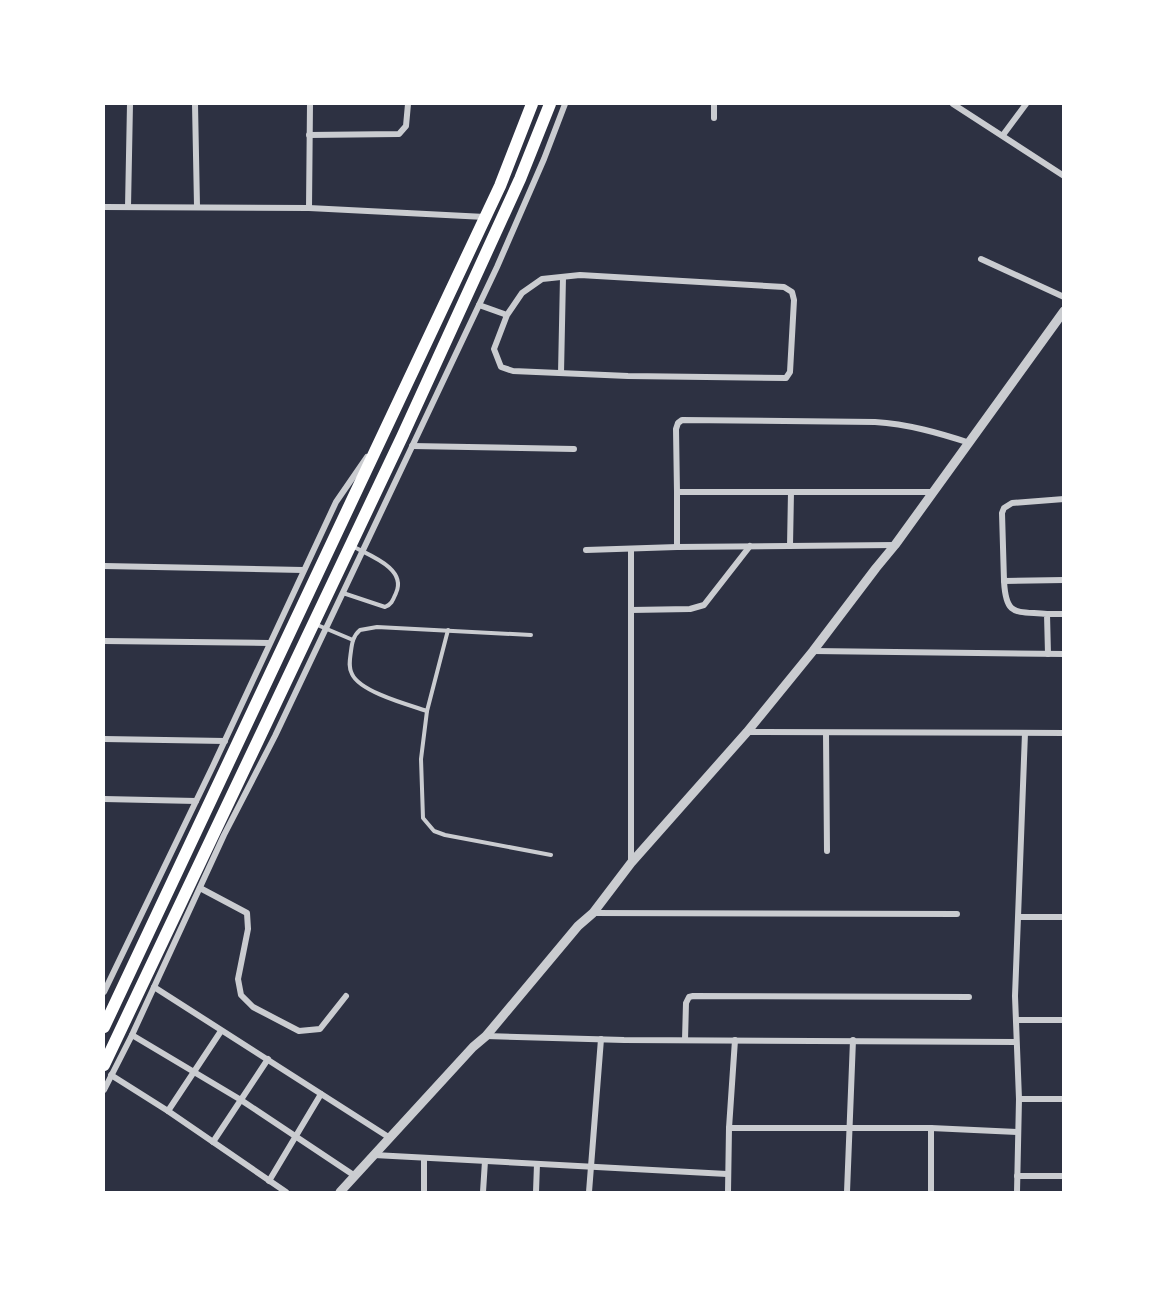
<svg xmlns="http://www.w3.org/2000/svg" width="1167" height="1296" viewBox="0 0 1167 1296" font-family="'Golos Text',sans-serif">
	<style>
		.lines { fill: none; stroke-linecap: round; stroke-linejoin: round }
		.service { stroke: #caccd0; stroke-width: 4 }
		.minor { stroke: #caccd0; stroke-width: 6 }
		.tertiary { stroke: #caccd0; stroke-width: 9 }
		.trunk { stroke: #fff; stroke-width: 12 }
	</style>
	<rect width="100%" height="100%" fill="#2d3142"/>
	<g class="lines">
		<g class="service">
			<path d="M 343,593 L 385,607 C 392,604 393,600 396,593 C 407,569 371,556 354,547"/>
			<polyline points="315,624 353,640"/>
			<polyline points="448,630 427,711 421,759 423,818 434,831 445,835 551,855"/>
			<path d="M 427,711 C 409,705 360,692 352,674 C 348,667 350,659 351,651 C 352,643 353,636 360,630 L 377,627 L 415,629 L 531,635"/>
		</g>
		<g class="minor">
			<polyline points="195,104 197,206"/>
			<polyline points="953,104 1064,176"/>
			<polyline points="714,118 714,104"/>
			<polyline points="309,135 399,134 406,126 408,104"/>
			<polyline points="1003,135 1026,104"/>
			<polyline points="104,207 309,208 485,217"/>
			<polyline points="128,207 130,104"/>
			<polyline points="309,208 310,104"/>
			<polyline points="981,259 1064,297"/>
			<polyline points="479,305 507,315 522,293 542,279 580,275 784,287 792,292 794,300 790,372 786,378 628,376 513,371 501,367 494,349 507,315"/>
			<polyline points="561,373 563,277"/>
			<polyline points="412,446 574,449"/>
			<path d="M 677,492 L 676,429 L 678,423 L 682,420 L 875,422 C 908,424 939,433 970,443"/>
			<polyline points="1064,499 1012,503 1004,508 1002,513 1004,581 1064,580"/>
			<polyline points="790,546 791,492"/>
			<polyline points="677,547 677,492 933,492"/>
			<polyline points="586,550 677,547 895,545"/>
			<polyline points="104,566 303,570"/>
			<path d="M 1004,581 C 1006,617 1015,611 1047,614 L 1048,654"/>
			<polyline points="631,610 690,609 704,605 750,546"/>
			<polyline points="1047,614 1064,614"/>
			<polyline points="104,641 269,643"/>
			<polyline points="813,651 1064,654"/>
			<polyline points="747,732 1064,733"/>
			<polyline points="826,733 827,851"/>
			<polyline points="104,739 225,741"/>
			<polyline points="104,799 196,801"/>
			<polyline points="631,862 631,549"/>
			<polyline points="200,888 247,913 248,929 238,979 241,995 253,1007 299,1031 320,1029 346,996"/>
			<polyline points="593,913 957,914"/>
			<polyline points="1019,917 1064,917"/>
			<polyline points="154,987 390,1138"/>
			<polyline points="104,992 213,766 336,502 367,457"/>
			<polyline points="1016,1020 1064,1020"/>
			<polyline points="132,1035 241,1100 355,1176"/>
			<polyline points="486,1036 624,1040 1016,1042"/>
			<polyline points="685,1040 686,1003 689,997 693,996 969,997"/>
			<polyline points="111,1075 168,1111 286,1192"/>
			<polyline points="104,1090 132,1035 224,835 275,736 497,267 544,159 565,104"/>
			<polyline points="1019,1099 1064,1099"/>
			<polyline points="168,1111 221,1031"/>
			<polyline points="729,1128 931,1128 1017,1132"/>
			<polyline points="931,1128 931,1192"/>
			<polyline points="213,1142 268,1059"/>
			<polyline points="374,1155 727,1174"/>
			<polyline points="1017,1176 1064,1176"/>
			<polyline points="269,1181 321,1094"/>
			<polyline points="424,1192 424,1159"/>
			<polyline points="483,1192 485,1161"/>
			<polyline points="536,1192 537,1164"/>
			<polyline points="589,1192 601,1039"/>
			<polyline points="728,1192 729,1128 735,1040"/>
			<polyline points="847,1192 853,1040"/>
			<polyline points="1017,1192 1019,1099 1015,996 1025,733"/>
		</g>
		<polyline class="tertiary" points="340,1192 473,1047 486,1036 578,926 593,913 631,863 747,732 813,651 876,568 895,545 1064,311"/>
		<g class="trunk">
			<polyline points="104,1027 500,186 532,104"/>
			<polyline points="104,1065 402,437 520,179 550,104"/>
		</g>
	</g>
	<rect width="1167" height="1296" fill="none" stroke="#ffffff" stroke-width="210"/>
</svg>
